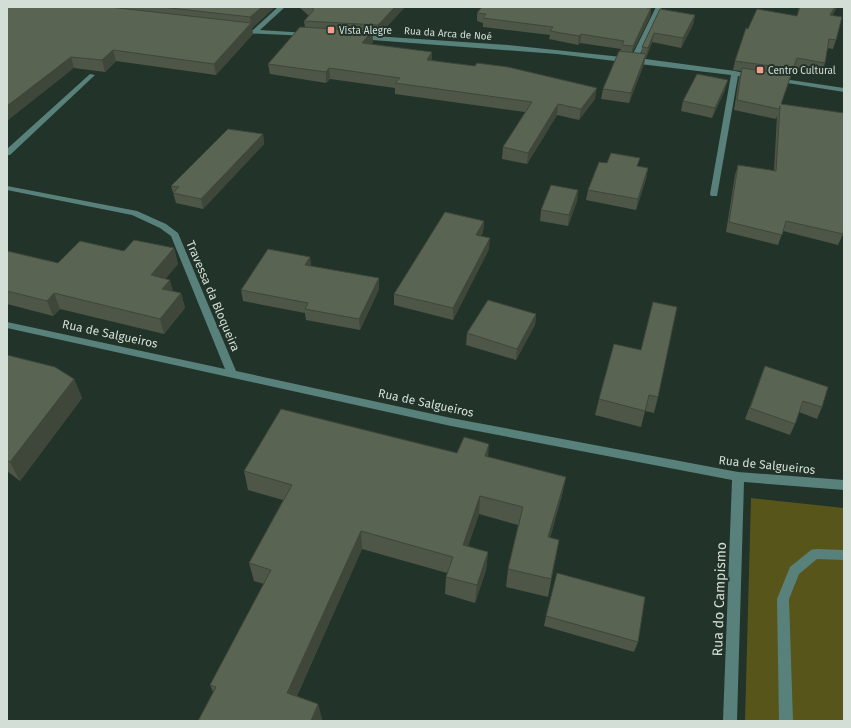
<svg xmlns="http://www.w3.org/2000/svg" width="851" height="728" viewBox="0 0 851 728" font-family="'Fira Sans',sans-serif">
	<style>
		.green { fill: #57551a }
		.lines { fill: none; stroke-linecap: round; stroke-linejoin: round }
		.minor { fill: #59817b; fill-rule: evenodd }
		.wall { fill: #4d5647 }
		.shaded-wall { fill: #3f463a }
		.building { fill: #5a6453; stroke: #3f463a }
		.poi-dot { fill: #f59d8e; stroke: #223329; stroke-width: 1.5 }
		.labels { text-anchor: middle; stroke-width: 4; stroke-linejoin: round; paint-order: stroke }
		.far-poi-label { font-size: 10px; fill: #d3ded7; stroke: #223329; text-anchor: start }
		.far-street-label { font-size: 10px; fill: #d3ded7; stroke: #223329 }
		.street-label { font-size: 12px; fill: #d3ded7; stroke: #223329 }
		.near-street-label { font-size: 14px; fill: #d3ded7; stroke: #223329 }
	</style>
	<rect width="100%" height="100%" fill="#223329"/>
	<polygon class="green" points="751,498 844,508 844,721 745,721"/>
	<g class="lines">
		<g class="minor">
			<polygon points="278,7 285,7 260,30 307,33 309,34 309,36 240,33 237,31 240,29 253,30"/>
			<polygon points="656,7 662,7 638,58 735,71 756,76 753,78 738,76 717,196 711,196 710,194 731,75 557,54 359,39 356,37 359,35 508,45 631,58"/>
			<polygon points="90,74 95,75 10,155 7,155 7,149"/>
			<polygon points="777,78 844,88 844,92 775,81 774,80"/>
			<polygon points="7,186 137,211 166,224 178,233 236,371 451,418 738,472 844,480 844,490 744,482 737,721 723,721 732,480 451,426 7,328 7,322 225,369 171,236 160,228 132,215 7,190"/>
			<polygon points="815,549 844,550 844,560 817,559 799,574 789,599 793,721 779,721 777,599 790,567 811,550"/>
		</g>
	</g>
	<g class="wall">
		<polygon points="7,7 275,7 252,28 253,34 216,75 116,61 105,72 74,68"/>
		<polygon points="299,7 405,7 378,36 373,36 373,42 371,44 432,60 595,99 579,120 557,115 527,164 502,159 503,147 525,112 395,94 395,88 330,79 326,83 270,74 268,64 305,27 304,21 309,16"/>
		<polygon points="482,7 651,7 650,8 651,8 650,17 632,53 641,54 642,47 660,9 695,15 693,25 681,48 652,42 646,58 645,58 644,64 629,103 601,99 603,89 621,49 580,43 578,45 549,39 550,35 483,27 483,23 477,21 477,13"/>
		<polygon points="799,7 837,7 832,16 836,40 833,49 827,48 825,63 822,72 794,68 781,104 843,234 838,245 783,231 778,245 726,232 735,175 738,165 774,171 777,116 776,119 734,110 739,78 741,71 733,70 735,61 748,29 797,16"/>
		<polygon points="725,90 712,118 681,111 683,101"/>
		<polygon points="263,134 264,144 203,209 176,203 171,186"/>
		<polygon points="607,163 648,168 646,179 636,210 586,200 588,190"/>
		<polygon points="578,190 577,201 568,226 540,221 541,210"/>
		<polygon points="484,221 483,232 481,236 489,249 453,320 394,305 394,294"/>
		<polygon points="174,248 178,264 165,279 173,291 181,293 185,308 164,334 60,309 53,316 7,304 7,251 58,263 124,251"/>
		<polygon points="310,257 311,266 379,289 360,330 306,320 305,313 243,301 241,290"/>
		<polygon points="536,314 535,325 516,360 466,345 467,333"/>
		<polygon points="614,344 658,397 654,413 645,411 641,427 595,415 599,399"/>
		<polygon points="7,355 74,379 82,398 20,481 7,471"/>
		<polygon points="765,366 822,407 817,419 799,412 795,424 790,435 745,419"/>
		<polygon points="457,453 488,457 566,477 562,495 550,538 559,540 548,597 506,587 508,569 518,525 479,514 468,546 488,552 486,570 475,603 445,594 446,577 447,573 362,549 297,696 318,704 322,720 213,692 210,685 264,584 254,581 249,563 283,500 248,490 244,471"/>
		<polygon points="546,616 638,642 634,652 544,626"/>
	</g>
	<g class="shaded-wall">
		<polygon points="262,7 275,7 252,28 253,34 216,75 214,64 251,24 250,17"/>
		<polygon points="395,7 405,7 378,36 378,25"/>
		<polygon points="835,7 837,7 827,25 830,15"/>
		<polygon points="651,8 650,17 631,55 633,46"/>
		<polygon points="695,15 693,25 681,48 683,38"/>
		<polygon points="372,31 373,42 362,53 362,43"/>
		<polygon points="654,33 652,42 646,58 648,48"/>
		<polygon points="581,34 580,43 578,45 579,36"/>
		<polygon points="113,50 116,61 105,72 102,60"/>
		<polygon points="432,52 432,63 427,60"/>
		<polygon points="646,54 644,64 629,103 631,93"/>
		<polygon points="71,57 74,68 7,121 7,106"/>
		<polygon points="329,68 330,79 326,83 326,72"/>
		<polygon points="728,80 725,90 712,118 715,108"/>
		<polygon points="597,88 595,99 579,120 581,109"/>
		<polygon points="558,104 557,115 527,164 528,153"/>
		<polygon points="263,134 264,144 203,209 201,199"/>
		<polygon points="648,168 646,179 636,210 638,199"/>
		<polygon points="578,190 577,201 568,226 569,215"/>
		<polygon points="484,221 483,232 475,246 476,235"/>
		<polygon points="490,238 489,249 453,320 453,308"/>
		<polygon points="174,248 178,264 155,291 151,275"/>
		<polygon points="310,257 311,268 305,265"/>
		<polygon points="379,278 379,289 360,330 359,319"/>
		<polygon points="170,280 174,295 162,289"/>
		<polygon points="54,293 60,309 53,316 47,301"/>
		<polygon points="181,293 185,308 164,334 160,319"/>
		<polygon points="536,314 535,325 516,360 517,349"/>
		<polygon points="74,379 82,398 20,481 10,462"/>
		<polygon points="489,444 488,462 485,456"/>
		<polygon points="566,477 562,495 545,555 548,537"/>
		<polygon points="480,496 479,514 462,563 463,545"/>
		<polygon points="361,531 362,549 291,709 287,693"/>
		<polygon points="488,552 486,570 475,603 477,585"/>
		<polygon points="318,704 322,720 321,721 311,721"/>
	</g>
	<g class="building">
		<polygon points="7,7 110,7 251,23 214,64 113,50 102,60 71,57 7,106"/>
		<polygon points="162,7 262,7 250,17"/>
		<polygon points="311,7 395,7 378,25 304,21 314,10"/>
		<polygon points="482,7 648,7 647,8 651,8 633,46 622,45 624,41 581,34 579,36 550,31 553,27 483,18 486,14 477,13"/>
		<polygon points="800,7 835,7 830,15 842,17 836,40 829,39 825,63 797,58 793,69 735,61 746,28 748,29 757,9 797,16"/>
		<polygon points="660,9 695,15 683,38 654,33 648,48 642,47"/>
		<polygon points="300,27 372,31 362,43 432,52 427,60 475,66 477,63 508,67 597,88 581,109 558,104 528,153 503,147 532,102 395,83 400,78 329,68 326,72 268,64"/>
		<polygon points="619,51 646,54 631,93 603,89"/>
		<polygon points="742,68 791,75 781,104 844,113 844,228 843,234 786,221 782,235 729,222 738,165 776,171 780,106 779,109 737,100"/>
		<polygon points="697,74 728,80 715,108 683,101"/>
		<polygon points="228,129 263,134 201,199 173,193 179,187 171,186"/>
		<polygon points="611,153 640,158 637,166 648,168 638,199 588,190 599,162 607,163"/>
		<polygon points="551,185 578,190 569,215 541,210"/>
		<polygon points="445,212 484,221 476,235 490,238 453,308 394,294"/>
		<polygon points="134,240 174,248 151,275 170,280 162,289 181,293 160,319 54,293 47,301 7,291 7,251 58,263 80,241 124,251"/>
		<polygon points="268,249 310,257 305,265 379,278 359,319 305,309 308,303 241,290"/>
		<polygon points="488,300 536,314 517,349 467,333"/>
		<polygon points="653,302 677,307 658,397 649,395 645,411 599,399 614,344 641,350"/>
		<polygon points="7,355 55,367 74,379 10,462 7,460"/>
		<polygon points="765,366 828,387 822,407 803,401 795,424 750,408"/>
		<polygon points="281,409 457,453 464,437 489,444 485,456 566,477 548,537 559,540 551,579 508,569 523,507 480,496 463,545 488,552 477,585 446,577 453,557 361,531 287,693 318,704 311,721 198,721 216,687 210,685 271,570 249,563 292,485 244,471"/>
		<polygon points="557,573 645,597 638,642 546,616"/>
	</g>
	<g class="poi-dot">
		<rect x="327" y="26" width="8" height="8" rx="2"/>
		<rect x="756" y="66" width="8" height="8" rx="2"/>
	</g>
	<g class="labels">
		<g class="far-poi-label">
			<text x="339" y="34">Vista Alegre</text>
			<text x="768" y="74">Centro Cultural</text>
		</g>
		<g class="far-street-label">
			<text transform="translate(448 33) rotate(4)" y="4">Rua da Arca de Noé</text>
		</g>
		<g class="street-label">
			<text transform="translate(213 296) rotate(67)" y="4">Travessa da Bloqueira</text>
			<text transform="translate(110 334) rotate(12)" y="4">Rua de Salgueiros</text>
			<text transform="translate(426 403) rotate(12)" y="4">Rua de Salgueiros</text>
			<text transform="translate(767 465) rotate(6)" y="4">Rua de Salgueiros</text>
		</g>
		<g class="near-street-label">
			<text transform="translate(719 599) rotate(-88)" y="5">Rua do Campismo</text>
		</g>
	</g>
	<rect width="851" height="728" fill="none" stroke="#d3ded7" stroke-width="16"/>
</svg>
